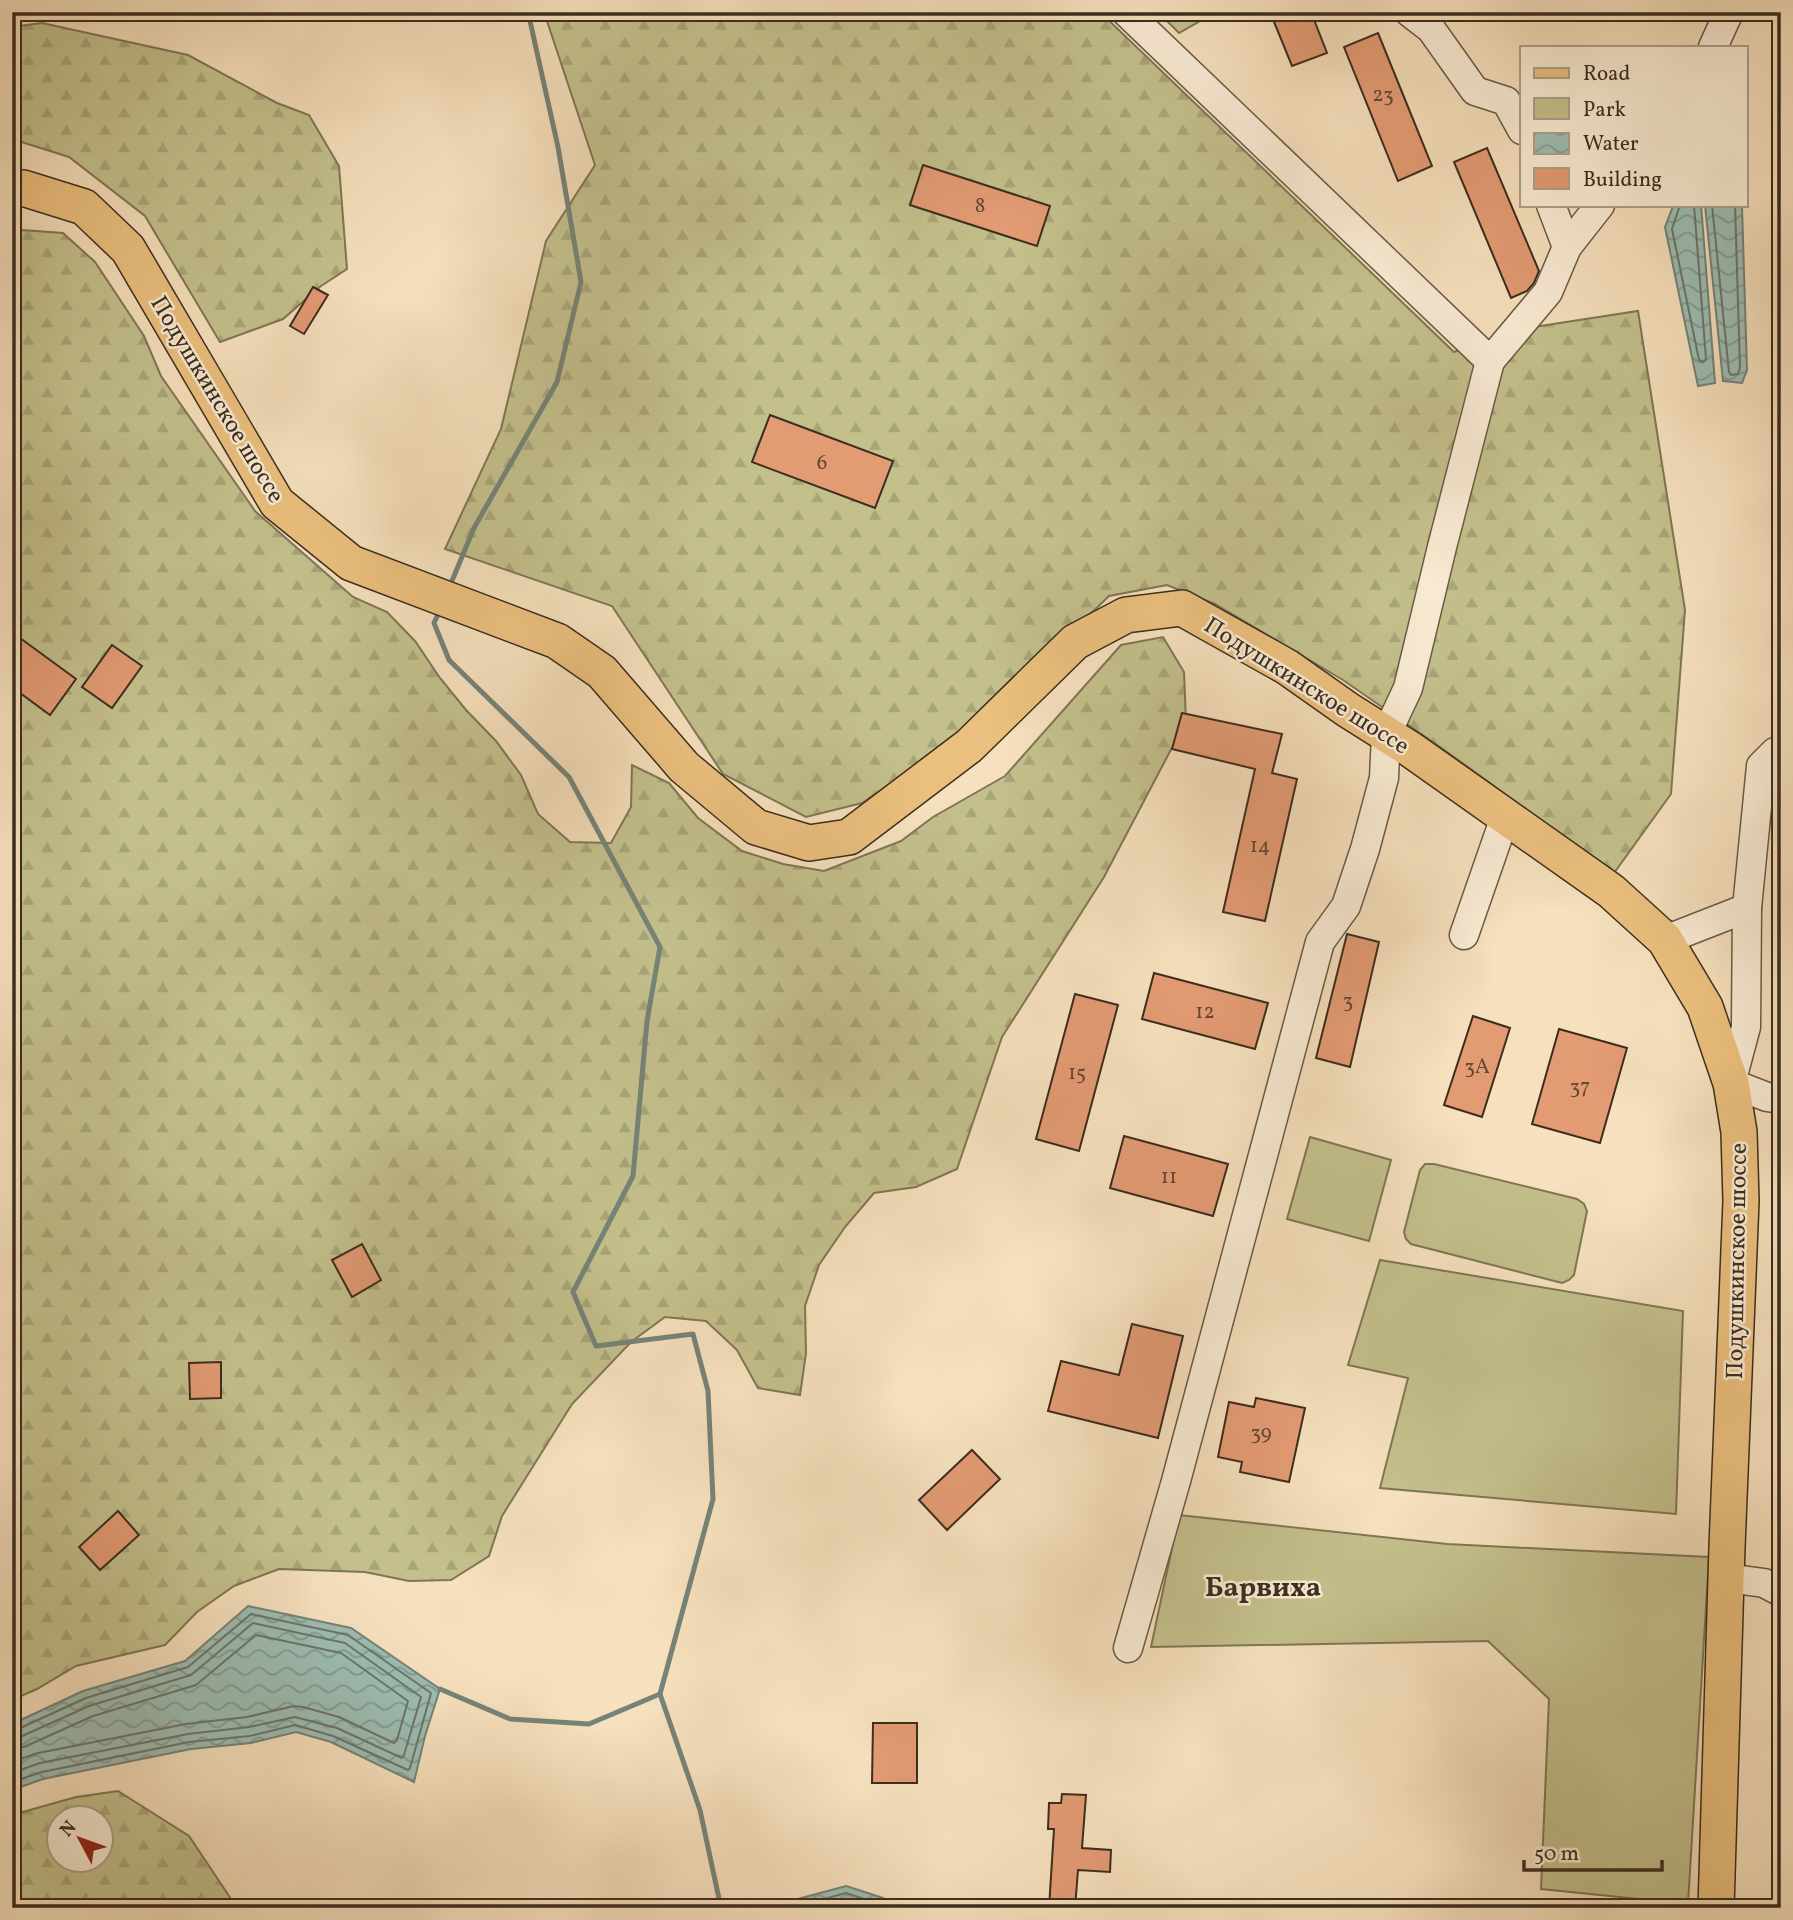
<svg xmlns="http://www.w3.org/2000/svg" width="1793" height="1920" viewBox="0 0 1793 1920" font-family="Vollkorn,serif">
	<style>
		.green { fill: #c3c08c; stroke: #7f7656; stroke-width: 2 }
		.forest { fill: url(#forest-firs); stroke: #7f7656; stroke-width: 2; fill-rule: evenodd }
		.water { fill: url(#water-waves); stroke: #768378; stroke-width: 2 }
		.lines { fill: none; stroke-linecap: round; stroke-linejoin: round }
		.shore { stroke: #6c7569; stroke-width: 2 }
		.stream { stroke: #768378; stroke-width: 5 }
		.building { fill: #e39b74; stroke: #3b2d1f; stroke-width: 2 }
		.minor-casing { stroke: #6a5a46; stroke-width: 31 }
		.major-casing { stroke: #3b2d1f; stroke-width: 38 }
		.minor { stroke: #f9ebd4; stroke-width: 28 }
		.major { stroke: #ebc07e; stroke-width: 35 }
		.labels { text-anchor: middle; stroke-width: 5; stroke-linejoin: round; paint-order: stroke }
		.number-label { font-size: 21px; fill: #654834 }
		.street-label { font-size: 24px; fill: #3b2d1f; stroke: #f9ebd4 }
		.quarter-label { font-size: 28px; font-weight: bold; fill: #3b2d1f; stroke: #f9ebd4 }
	</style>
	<defs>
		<pattern id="forest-firs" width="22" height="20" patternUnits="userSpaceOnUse" patternTransform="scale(1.75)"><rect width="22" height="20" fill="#c3c08c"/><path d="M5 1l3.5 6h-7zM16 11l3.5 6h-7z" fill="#a8a578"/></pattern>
		<pattern id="water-waves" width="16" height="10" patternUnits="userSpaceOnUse" patternTransform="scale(1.75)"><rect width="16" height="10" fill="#9dbdb3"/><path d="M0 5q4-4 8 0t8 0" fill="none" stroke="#819a91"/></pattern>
	</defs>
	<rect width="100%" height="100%" fill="#f6e0bd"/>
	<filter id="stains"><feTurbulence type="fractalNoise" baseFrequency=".00286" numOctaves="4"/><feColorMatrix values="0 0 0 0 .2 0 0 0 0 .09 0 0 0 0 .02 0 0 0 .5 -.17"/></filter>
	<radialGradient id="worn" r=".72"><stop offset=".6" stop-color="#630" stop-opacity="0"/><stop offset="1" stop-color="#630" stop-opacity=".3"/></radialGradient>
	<g class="green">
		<polygon points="1158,12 1195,12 1200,21 1179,33"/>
		<polygon points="1310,1137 1391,1160 1369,1241 1287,1219"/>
		<polygon points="1425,1164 1434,1164 1577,1199 1584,1204 1587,1211 1574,1275 1569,1280 1562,1283 1411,1244 1406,1239 1404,1232 1420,1170"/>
		<polygon points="1380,1260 1683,1311 1676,1514 1380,1488 1408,1378 1348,1365"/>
		<polygon points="1179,1515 1447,1544 1709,1557 1688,1904 1541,1889 1549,1699 1488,1641 1151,1647"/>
		<polygon points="1574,1899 1590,1901 1604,1908 1558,1908"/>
	</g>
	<g class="forest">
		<polygon points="544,12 1100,12 1454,352 1515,330 1638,311 1685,610 1671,794 1614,873 1443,749 1343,680 1215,604 1167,585 1109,596 969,731 862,803 806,817 723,774 612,606 445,549 501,429 546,241 595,165"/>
		<polygon points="42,23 188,55 277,103 309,115 339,166 347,269 321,286 283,319 220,342 145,216 69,157 12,139 12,27"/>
		<polygon points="22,230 63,233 95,262 144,336 161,376 255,511 353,597 387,612 415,641 440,678 466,710 496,741 521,775 538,814 570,842 611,843 631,807 632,765 669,783 698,818 742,851 783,864 824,871 901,841 933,817 1005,776 1121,645 1163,637 1184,672 1186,721 1104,877 1002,1037 957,1169 916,1187 874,1193 845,1227 819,1265 805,1306 806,1353 800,1395 758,1388 737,1350 706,1321 665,1317 631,1342 572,1404 502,1516 489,1556 451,1580 409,1581 365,1572 279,1569 234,1586 197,1612 165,1645 76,1666 37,1689 12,1700 12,232"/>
		<path d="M 118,1791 L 189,1836 L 237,1908 L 12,1908 L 12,1815 L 76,1797 ZM 60,1818 L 102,1818 L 102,1860 L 60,1860 Z"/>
	</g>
	<g class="water">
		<polygon points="1683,205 1701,205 1715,383 1698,386 1665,227 1673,206"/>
		<polygon points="1705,205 1740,205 1742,207 1747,370 1742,383 1723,381"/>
		<polygon points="248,1606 351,1628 440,1689 425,1736 414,1782 331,1742 296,1732 251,1743 191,1749 43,1779 12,1790 12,1724 83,1691 185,1661"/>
		<polygon points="846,1886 883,1898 897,1908 764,1908"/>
	</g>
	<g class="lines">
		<g class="shore">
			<polyline points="1680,205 1672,229 1699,360 1703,362 1706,359 1694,205"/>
			<polyline points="1712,205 1729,372 1731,375 1738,374 1740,367 1735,205"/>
			<polyline points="12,1730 18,1729 86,1698 188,1667 251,1614 348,1635 431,1693 410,1768 408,1770 333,1736 295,1725 250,1736 189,1742 42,1772 12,1782"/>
			<polyline points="12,1738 20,1737 89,1706 191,1675 253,1623 345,1643 421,1697 404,1755 402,1758 337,1728 295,1717 249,1727 188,1734 40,1763 12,1773"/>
			<polyline points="12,1749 24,1747 93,1716 196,1685 256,1635 341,1653 408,1701 397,1740 394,1743 339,1717 303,1707 294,1706 247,1717 186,1724 38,1753 12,1762"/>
			<polyline points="791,1908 846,1893 879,1904 885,1908"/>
		</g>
		<g class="stream">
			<polyline points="449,588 474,528 557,382 581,282 558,147 528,12"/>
			<polyline points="440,1689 510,1719 589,1724 660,1694 713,1499 708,1391 693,1334 596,1346 573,1292 633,1176 647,1021 660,947 569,777 449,660 434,623 440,610"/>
			<polyline points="660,1694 700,1810 721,1908"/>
		</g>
	</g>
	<g class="building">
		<polygon points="1270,12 1311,12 1327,53 1292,66"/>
		<polygon points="1378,33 1432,166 1398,181 1344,47"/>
		<polygon points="1487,148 1539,271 1534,283 1527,291 1511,298 1454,162"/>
		<polygon points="923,165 1050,206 1037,246 910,205"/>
		<polygon points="313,287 328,295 304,334 290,326"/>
		<polygon points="770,415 893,461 875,508 752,462"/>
		<polygon points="20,638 76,679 50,715 12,687 12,649"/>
		<polygon points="112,645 142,666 112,708 82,687"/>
		<polygon points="1182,713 1282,734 1272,773 1297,779 1265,921 1223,912 1255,769 1172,749"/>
		<polygon points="1347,934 1379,942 1350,1067 1316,1058"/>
		<polygon points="1154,973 1268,1003 1255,1049 1142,1019"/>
		<polygon points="1075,994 1118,1005 1079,1151 1036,1139"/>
		<polygon points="1473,1016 1510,1028 1482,1117 1444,1105"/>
		<polygon points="1559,1029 1627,1048 1600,1143 1532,1124"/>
		<polygon points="1124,1136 1228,1164 1213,1216 1110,1188"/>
		<polygon points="362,1244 381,1280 352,1297 332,1260"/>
		<polygon points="1132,1324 1183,1336 1158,1438 1048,1411 1061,1361 1119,1375"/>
		<polygon points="221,1362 221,1398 190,1399 189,1363"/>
		<polygon points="1256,1398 1305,1408 1289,1482 1240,1472 1242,1462 1218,1457 1229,1402 1254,1407"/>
		<polygon points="972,1450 1000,1479 947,1530 919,1500"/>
		<polygon points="118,1511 139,1535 100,1570 79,1547"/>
		<polygon points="873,1723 917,1723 917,1783 872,1783"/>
		<polygon points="1062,1794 1086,1795 1082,1848 1111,1850 1110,1872 1078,1870 1075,1908 1049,1908 1054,1829 1048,1829 1049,1803 1061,1803"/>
	</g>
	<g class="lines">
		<defs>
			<g id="minor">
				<polyline points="1126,12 1490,361 1442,547 1408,688 1386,735 1384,778 1365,849 1346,906 1320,942 1176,1481 1128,1648"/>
				<polyline points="1409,12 1431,29 1475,91 1506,101 1522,130"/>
				<polyline points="1713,47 1729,12"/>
				<polyline points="1551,205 1567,247"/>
				<polyline points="1490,361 1548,292 1567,247 1600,205"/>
				<polyline points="1781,752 1775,752 1761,766 1747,908 1746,1027 1731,1083 1767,1097 1781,1099"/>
				<polyline points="1464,935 1505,817"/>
				<polyline points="1665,940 1747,908"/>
				<polyline points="1727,1578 1764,1583 1781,1592"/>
			</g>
			<polyline id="major" points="12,190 23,188 84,207 128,249 277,503 351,563 557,641 602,672 684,767 756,827 809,843 849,837 969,746 1075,642 1126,615 1182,608 1287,667 1348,710 1410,749 1611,891 1665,940 1705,1007 1731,1083 1739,1132 1741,1201 1727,1547 1716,1908"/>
		</defs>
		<use href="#minor" class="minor-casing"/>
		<use href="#major" class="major-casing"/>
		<use href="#minor" class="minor"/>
		<use href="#major" class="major"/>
	</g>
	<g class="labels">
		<g class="number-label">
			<text x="1383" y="101">23</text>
			<text x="980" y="212">8</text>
			<text x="822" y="469">6</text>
			<text x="1260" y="852">14</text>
			<text x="1348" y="1007">3</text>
			<text x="1205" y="1018">12</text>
			<text x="1477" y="1073">3А</text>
			<text x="1077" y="1079">15</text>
			<text x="1580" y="1093">37</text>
			<text x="1169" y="1183">11</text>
			<text x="1261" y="1439">39</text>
		</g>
		<g class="street-label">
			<text transform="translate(218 399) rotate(59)" y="8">Подушкинское шоссе</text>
			<text transform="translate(1307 685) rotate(32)" y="8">Подушкинское шоссе</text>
			<text transform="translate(1736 1261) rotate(-89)" y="8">Подушкинское шоссе</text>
		</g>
		<g class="quarter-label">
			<text x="1263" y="1596">Барвиха</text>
		</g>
	</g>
	<rect width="1793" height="1920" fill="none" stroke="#f6e0bd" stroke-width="42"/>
	<rect x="14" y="14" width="1765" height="1892" fill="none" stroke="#3b2d1f" stroke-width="3.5"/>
	<rect x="21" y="21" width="1751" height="1878" fill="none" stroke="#3b2d1f" stroke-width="2"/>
	<rect x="1520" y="46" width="228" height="161" fill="#f9ebd4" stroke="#ad9f8c" stroke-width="2"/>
	<rect x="1534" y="68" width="35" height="10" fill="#ebc07e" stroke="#ad9f8c" stroke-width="2"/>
	<text x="1583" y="80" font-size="21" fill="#3b2d1f">Road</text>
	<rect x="1534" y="98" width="35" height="21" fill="#c3c08c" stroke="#ad9f8c" stroke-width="2"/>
	<text x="1583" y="116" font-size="21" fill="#3b2d1f">Park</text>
	<rect x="1534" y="133" width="35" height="21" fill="url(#water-waves)" stroke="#ad9f8c" stroke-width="2"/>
	<text x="1583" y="150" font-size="21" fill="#3b2d1f">Water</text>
	<rect x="1534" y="168" width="35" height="21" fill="#e39b74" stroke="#ad9f8c" stroke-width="2"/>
	<text x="1583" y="186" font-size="21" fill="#3b2d1f">Building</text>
	<g transform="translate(80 1839) rotate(311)"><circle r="33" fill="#f9ebd4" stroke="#ad9f8c" stroke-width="2"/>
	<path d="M0-5L12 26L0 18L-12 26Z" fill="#8f2418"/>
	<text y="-10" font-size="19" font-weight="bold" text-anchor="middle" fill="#3b2d1f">N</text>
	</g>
	<path d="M1524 1860v10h138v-10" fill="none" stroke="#3b2d1f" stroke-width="3.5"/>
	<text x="1534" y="1860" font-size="21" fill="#3b2d1f" stroke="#f9ebd4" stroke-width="5" paint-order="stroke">50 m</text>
	<rect width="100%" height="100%" filter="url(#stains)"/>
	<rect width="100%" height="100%" fill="url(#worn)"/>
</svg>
